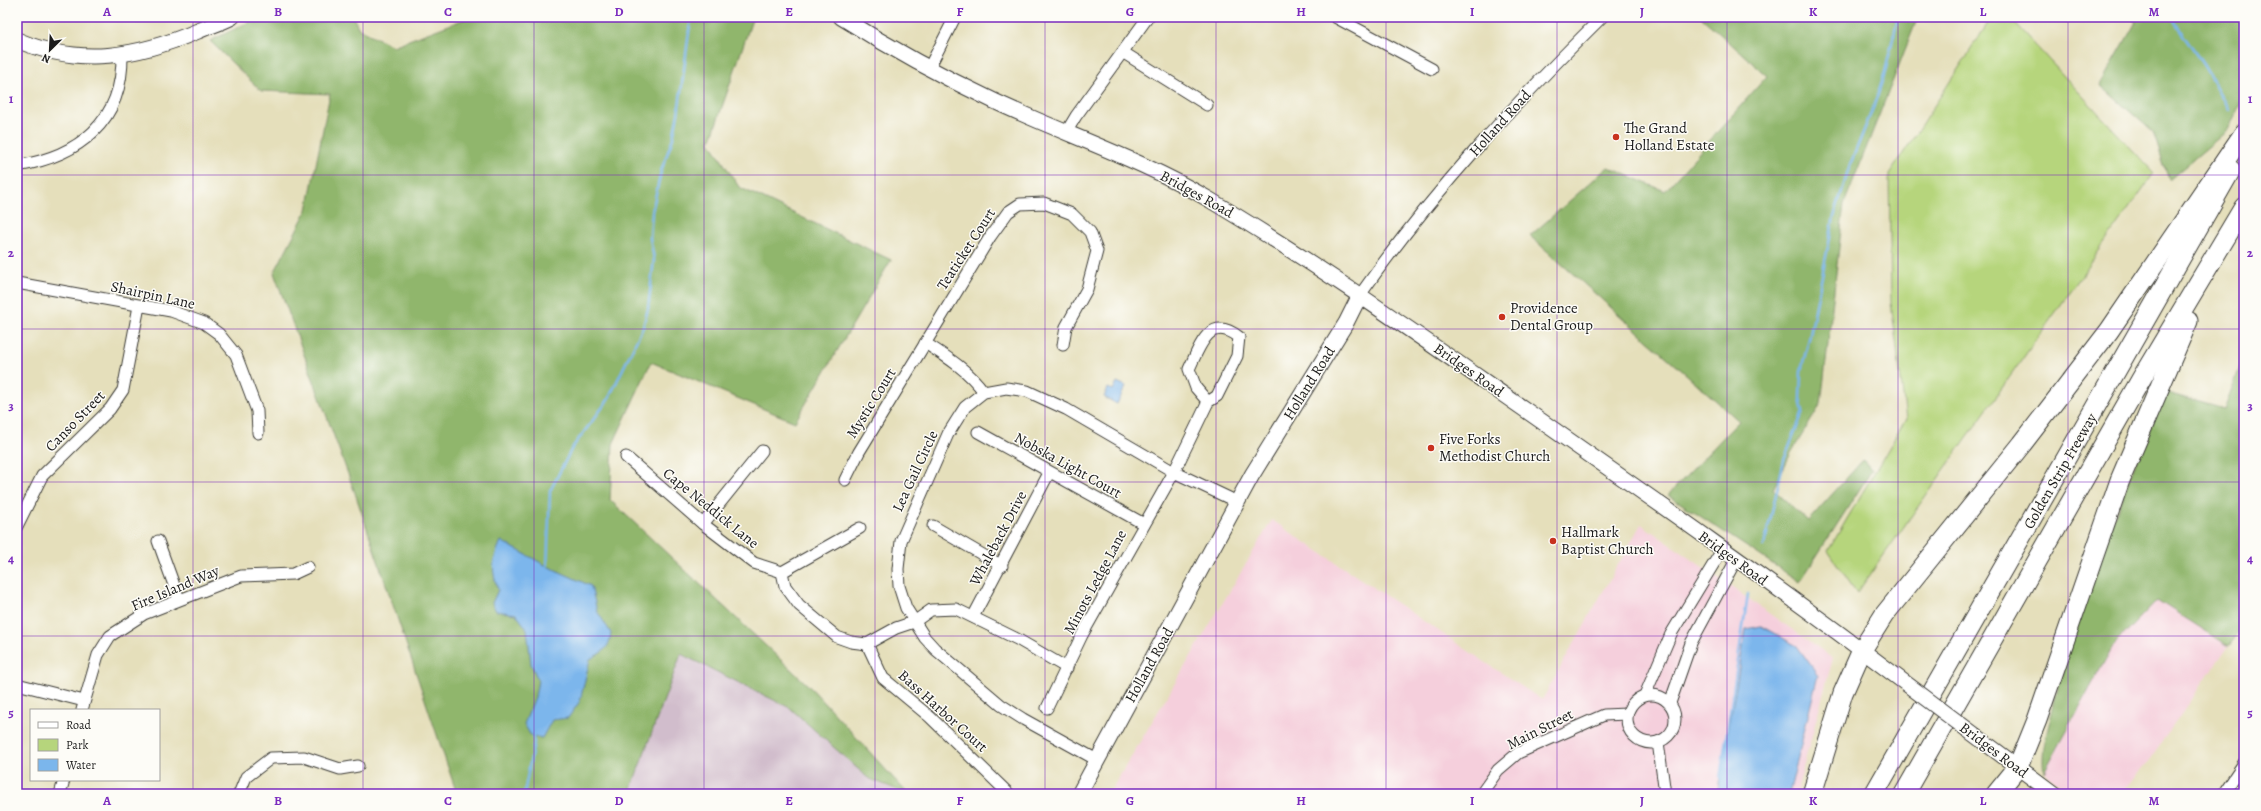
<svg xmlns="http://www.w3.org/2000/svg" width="2261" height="811" viewBox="0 0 2261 811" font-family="Alegreya,serif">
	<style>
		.built { fill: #f5cfdc }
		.industrial { fill: #d1bdcc }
		.green { fill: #b6d57c; stroke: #69784c }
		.forest { fill: #90b66c; stroke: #566944 }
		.water { fill: #7bb6ec; stroke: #4c6984 }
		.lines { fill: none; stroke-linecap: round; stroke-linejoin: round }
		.stream { stroke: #7bb6ec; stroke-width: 2.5 }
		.street-casing { stroke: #3a3934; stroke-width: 13 }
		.secondary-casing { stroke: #3a3934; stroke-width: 17 }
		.highway-casing { stroke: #3a3934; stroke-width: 21 }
		.street { stroke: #fff; stroke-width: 11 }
		.secondary { stroke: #fff; stroke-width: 15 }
		.highway { stroke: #fff; stroke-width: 19 }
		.secondary-bridge-casing { stroke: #3a3934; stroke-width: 17; stroke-linecap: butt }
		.secondary-bridge { stroke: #fff; stroke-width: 15 }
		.grid { fill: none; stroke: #7b2cbf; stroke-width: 1; stroke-opacity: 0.55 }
		.poi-dot { fill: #c8321e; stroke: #fdfcf7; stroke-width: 1.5 }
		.labels { text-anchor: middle; stroke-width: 3; stroke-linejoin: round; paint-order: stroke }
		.street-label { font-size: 15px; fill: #1c1c1c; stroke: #fdfcf7 }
		.poi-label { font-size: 15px; fill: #1c1c1c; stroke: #fdfcf7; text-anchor: start }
		.neatline { fill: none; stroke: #7b2cbf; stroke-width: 1.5 }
		.grid-label { font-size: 13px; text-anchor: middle; font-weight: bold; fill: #7b2cbf }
	</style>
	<rect width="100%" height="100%" fill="#fdfcf7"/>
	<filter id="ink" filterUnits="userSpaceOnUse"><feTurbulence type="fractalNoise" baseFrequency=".025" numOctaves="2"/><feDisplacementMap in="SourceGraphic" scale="8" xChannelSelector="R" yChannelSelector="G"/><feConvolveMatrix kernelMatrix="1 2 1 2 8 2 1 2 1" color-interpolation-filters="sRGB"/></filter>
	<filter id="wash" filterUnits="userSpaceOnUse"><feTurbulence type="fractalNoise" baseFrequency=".012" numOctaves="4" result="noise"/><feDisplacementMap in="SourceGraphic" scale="16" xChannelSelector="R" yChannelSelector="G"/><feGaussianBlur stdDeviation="0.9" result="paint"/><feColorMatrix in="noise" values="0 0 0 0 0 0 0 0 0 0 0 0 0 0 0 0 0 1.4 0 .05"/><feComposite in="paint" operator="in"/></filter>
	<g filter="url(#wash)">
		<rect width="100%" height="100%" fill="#e5dfbb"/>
		<g class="built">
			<polygon points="1272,520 1542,700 1641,524 1833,658 1796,794 1109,794"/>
			<polygon points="2157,600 2229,646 2147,763 2121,794 2071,794 2044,772 2113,646"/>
		</g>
		<polygon class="industrial" points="681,654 790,708 868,778 904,794 629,794"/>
		<polygon class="green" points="1992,17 2009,17 2154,173 1857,593 1828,551 1906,419 1891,303 1889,175"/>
		<g class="forest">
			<polygon points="259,17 353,17 359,29 393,46 470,17 753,17 710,142 739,187 891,260 795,422 651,362 613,444 610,500 812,689 908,794 868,778 790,708 681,654 629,794 457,794 355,493 274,273 307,210 330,94 261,91 210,41"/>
			<polygon points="1701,17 1918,17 1844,204 1821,404 1791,453 1773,489 1808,521 1863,460 1872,470 1800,582 1668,495 1739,421 1530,236 1608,167 1665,191 1767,76"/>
			<polygon points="2129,17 2244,17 2244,96 2228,130 2169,180 2153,132 2100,85 2136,22"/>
			<path d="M 2244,357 L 2244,625 L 2229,646 L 2157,600 L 2113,646 L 2044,772 C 2040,750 2049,727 2054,704 C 2080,597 2123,494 2164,392 L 2224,409 Z"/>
		</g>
		<g class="water">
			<polygon points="1117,382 1126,386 1117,404 1104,397 1108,388 1113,390"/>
			<path d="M 501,541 L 547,566 L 591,586 L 597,611 L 611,633 C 610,648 603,652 590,659 L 580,701 L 568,718 L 552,720 L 542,738 L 531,736 L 524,724 L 535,697 L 538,680 L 531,664 L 527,629 L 516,614 L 496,611 L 492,603 L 498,590 C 491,568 492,562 501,541 Z"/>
			<polygon points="1761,626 1797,646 1818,675 1789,794 1717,794 1746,629"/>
		</g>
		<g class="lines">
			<g class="stream">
				<polyline points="2171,17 2204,66 2229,110"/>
				<polyline points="1764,546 1784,460 1803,412 1800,399 1801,371 1810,335 1834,217 1850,165 1873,108 1885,72 1898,17"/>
				<polyline points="547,569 550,491 572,448 608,400 643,327 648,309 654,259 650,238 652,212 661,171 673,138 678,114 691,17"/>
				<polyline points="1720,778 1748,594"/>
				<polyline points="524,794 534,742 532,733"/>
			</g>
		</g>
	</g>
	<g filter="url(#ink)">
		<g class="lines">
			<defs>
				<g id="street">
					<polyline points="1335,17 1432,69"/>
					<polyline points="1124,53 1207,105"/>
					<polyline points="929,68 955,17"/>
					<polyline points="1067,131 1076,116 1148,17"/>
					<path d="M 17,166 C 79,156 123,122 122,55"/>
					<polyline points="17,283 171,311 204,323 219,334 236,355 257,411 258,433"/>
					<path d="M 1360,295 C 1431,194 1515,103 1602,17"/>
					<path d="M 925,343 C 947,357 968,370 984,392"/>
					<polyline points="978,432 1144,524"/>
					<polyline points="626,457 703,524 754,563 782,572"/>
					<polyline points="845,480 859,452 990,237 1008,212 1020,204 1044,203 1072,214 1090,232 1097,251 1087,289 1066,327 1063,345"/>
					<polyline points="703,524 762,451"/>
					<polyline points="17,526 42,476 110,409 123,390 139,306"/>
					<polyline points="933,526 1002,566"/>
					<polyline points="158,541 179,599"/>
					<polyline points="782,572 785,586 799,605 837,637 851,642 867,644 896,628 914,622 931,610 956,609 1017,639 1067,668"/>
					<polyline points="782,572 860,528"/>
					<polyline points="973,617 1049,473"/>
					<polyline points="867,644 883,678 930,717 1009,794"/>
					<polyline points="17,684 84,701"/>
					<circle cx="1651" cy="719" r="24"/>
					<polyline points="1645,695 1671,634 1722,550"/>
					<polyline points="1670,703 1691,643 1736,560"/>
					<path d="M 1047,708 L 1082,635 L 1174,472 L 1208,402 L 1196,388 L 1189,369 C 1200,346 1209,314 1239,337 L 1237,356 L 1217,396 L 1208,402"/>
					<polyline points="82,710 98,655 110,636 144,614 241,576 293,574 308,567"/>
					<polyline points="1658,742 1665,794"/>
					<polyline points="1097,760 1023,719 1001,705 935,649 925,638 906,608 899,586 898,569 901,541 948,434 965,407 984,392 1006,388 1027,391 1066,409 1174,472 1229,498 1236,504"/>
					<polyline points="60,794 64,780"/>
					<polyline points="239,794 246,777 271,758 304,757 340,769 358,766"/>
					<polyline points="1481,794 1498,770 1518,753 1604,715 1627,714"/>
					<polyline points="2223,794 2244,763"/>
				</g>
				<g id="secondary">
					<path d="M 841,17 C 890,48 941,76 994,101 C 1066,135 1141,159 1210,200 C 1319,265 1422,338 1527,411 C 1650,497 1773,583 1892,673"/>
					<path d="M 17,40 C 80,67 137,57 198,31 C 209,26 221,23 232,17"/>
					<polyline points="1984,742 2054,794"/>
					<polyline points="1079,794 1252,475 1346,323 1360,295"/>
				</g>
				<g id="highway">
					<polyline points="1812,794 1843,693 1862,650 1884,615 2022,444 2109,331 2244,133"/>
					<polyline points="1874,794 2231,170"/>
					<polyline points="1904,794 2144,374 2244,207"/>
					<polyline points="1996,794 2018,767 2037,720 2120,480 2188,321"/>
				</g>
			</defs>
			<use href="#street" class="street-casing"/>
			<use href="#secondary" class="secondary-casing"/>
			<use href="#highway" class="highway-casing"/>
			<use href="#street" class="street"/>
			<use href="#secondary" class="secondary"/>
			<use href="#highway" class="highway"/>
			<defs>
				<polyline id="secondary-bridge" points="1892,673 1984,742"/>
			</defs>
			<use href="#secondary-bridge" class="secondary-bridge-casing"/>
			<use href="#secondary-bridge" class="secondary-bridge"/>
		</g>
	</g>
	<path class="grid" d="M 193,17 L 193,794M 363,17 L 363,794M 534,17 L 534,794M 704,17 L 704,794M 875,17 L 875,794M 1045,17 L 1045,794M 1216,17 L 1216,794M 1386,17 L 1386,794M 1557,17 L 1557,794M 1727,17 L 1727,794M 1898,17 L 1898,794M 2068,17 L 2068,794M 17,175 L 2244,175M 17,329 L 2244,329M 17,482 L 2244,482M 17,636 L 2244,636"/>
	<g class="poi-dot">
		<circle cx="1616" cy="137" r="4"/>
		<circle cx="1502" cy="317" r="4"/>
		<circle cx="1431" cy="448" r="4"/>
		<circle cx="1553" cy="541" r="4"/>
	</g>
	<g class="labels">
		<g class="street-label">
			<text transform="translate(1500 123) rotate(-48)" y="5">Holland Road</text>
			<text transform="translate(1197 194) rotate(29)" y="5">Bridges Road</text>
			<text transform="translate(966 249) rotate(-57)" y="5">Teaticket Court</text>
			<text transform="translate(153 295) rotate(12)" y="5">Shairpin Lane</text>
			<text transform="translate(1469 370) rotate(35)" y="5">Bridges Road</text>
			<text transform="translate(1309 383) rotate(-58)" y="5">Holland Road</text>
			<text transform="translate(871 403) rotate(-58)" y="5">Mystic Court</text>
			<text transform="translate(75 421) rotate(-46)" y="5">Canso Street</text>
			<text transform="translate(1068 465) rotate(29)" y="5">Nobska Light Court</text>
			<text transform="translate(915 471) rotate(-65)" y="5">Lea Gail Circle</text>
			<text transform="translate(2060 471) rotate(-60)" y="5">Golden Strip Freeway</text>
			<text transform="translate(711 508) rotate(39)" y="5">Cape Neddick Lane</text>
			<text transform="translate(998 538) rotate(-62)" y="5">Whaleback Drive</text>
			<text transform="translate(1733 558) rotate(36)" y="5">Bridges Road</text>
			<text transform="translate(1095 582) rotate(-62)" y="5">Minots Ledge Lane</text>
			<text transform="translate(175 588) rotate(-23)" y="5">Fire Island Way</text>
			<text transform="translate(1149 665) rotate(-61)" y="5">Holland Road</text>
			<text transform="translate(943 711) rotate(42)" y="5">Bass Harbor Court</text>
			<text transform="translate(1540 729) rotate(-27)" y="5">Main Street</text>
			<text transform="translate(1994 750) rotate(37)" y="5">Bridges Road</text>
		</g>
		<g class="poi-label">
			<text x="1624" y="133">The Grand<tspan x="1624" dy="17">Holland Estate</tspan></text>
			<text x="1510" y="313">Providence<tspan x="1510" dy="17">Dental Group</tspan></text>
			<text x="1439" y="444">Five Forks<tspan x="1439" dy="17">Methodist Church</tspan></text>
			<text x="1561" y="537">Hallmark<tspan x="1561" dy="17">Baptist Church</tspan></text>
		</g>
	</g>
	<rect width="2261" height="811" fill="none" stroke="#fdfcf7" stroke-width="44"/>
	<rect x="30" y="709" width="130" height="72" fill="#fdfcf7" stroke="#a3a29f"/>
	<rect x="38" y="722" width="20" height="6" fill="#ffffff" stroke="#a3a29f"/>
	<text x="66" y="729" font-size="12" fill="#1c1c1c">Road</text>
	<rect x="38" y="739" width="20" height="12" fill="#b6d57c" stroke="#a3a29f"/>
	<text x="66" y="749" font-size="12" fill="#1c1c1c">Park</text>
	<rect x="38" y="759" width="20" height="12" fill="#7bb6ec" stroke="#a3a29f"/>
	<text x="66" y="769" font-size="12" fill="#1c1c1c">Water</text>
	<g transform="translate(50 50) rotate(204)" stroke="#fdfcf7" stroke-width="3" paint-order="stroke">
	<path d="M0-3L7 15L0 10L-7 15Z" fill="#1c1c1c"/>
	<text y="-6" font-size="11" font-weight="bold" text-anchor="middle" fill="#1c1c1c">N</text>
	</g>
	<rect x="22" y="22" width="2217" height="767" class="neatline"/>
	<g class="grid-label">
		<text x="107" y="16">A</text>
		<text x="278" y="16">B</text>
		<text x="448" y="16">C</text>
		<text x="619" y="16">D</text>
		<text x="789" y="16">E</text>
		<text x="960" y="16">F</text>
		<text x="1130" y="16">G</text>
		<text x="1301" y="16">H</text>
		<text x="1472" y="16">I</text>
		<text x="1642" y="16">J</text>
		<text x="1813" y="16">K</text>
		<text x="1983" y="16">L</text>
		<text x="2154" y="16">M</text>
		<text x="11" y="103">1</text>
		<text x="2250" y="103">1</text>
		<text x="11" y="257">2</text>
		<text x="2250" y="257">2</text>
		<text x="11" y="410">3</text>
		<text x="2250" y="410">3</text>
		<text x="11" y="563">4</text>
		<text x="2250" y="563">4</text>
		<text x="11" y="717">5</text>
		<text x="2250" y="717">5</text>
		<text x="107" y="805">A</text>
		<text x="278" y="805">B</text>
		<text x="448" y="805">C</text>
		<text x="619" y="805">D</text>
		<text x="789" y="805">E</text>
		<text x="960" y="805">F</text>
		<text x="1130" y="805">G</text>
		<text x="1301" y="805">H</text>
		<text x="1472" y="805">I</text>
		<text x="1642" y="805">J</text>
		<text x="1813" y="805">K</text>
		<text x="1983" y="805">L</text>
		<text x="2154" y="805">M</text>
	</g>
</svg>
